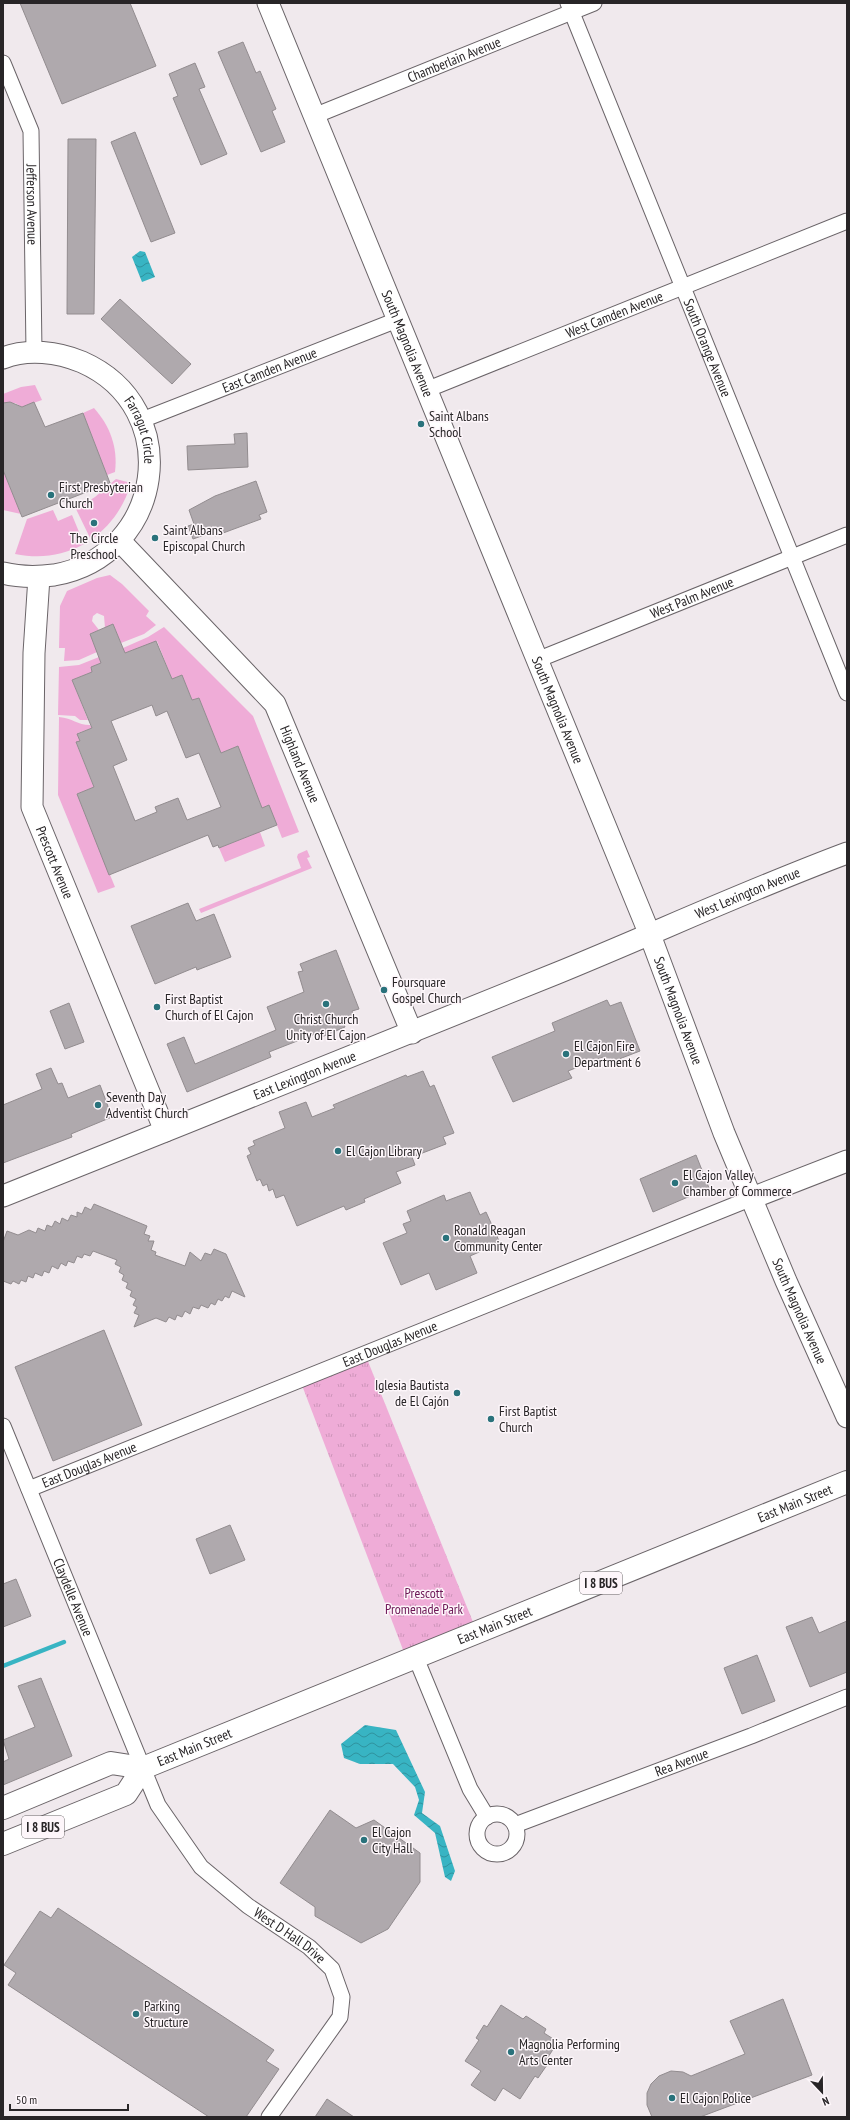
<svg xmlns="http://www.w3.org/2000/svg" width="850" height="2120" viewBox="0 0 850 2120" font-family="'PT Sans Narrow',sans-serif">
	<style>
		.green { fill: #efacd7 }
		.park { fill: url(#park-tufts) }
		.water { fill: url(#water-waves) }
		.lines { fill: none; stroke-linecap: round; stroke-linejoin: round }
		.stream { stroke: #38b4c3; stroke-width: 4.5 }
		.building { fill: #afa9ad; stroke: #928c8f; fill-rule: evenodd }
		.street-casing { stroke: #6a6468; stroke-width: 17 }
		.secondary-casing { stroke: #6a6468; stroke-width: 23 }
		.primary-casing { stroke: #6a6468; stroke-width: 24 }
		.street { stroke: #fff; stroke-width: 15 }
		.secondary { stroke: #fff; stroke-width: 21 }
		.primary { stroke: #fff; stroke-width: 22 }
		.poi-dot { fill: #29727b; stroke: #fdf6fa; stroke-width: 1.5 }
		.labels { text-anchor: middle; stroke-width: 3; stroke-linejoin: round; paint-order: stroke }
		.shield { fill: #fdf6fa; stroke: #686466; stroke-width: 1 }
		.shield-label { font-size: 13px; font-weight: bold; fill: #282527 }
		.street-label { font-size: 14px; fill: #282527; stroke: #fdf6fa }
		.poi-label { font-size: 14px; fill: #282527; stroke: #fdf6fa; text-anchor: start }
		.park-label { font-size: 14px; fill: #6c1655; stroke: #fdf6fa }
	</style>
	<defs>
		<pattern id="park-tufts" width="24" height="20" patternUnits="userSpaceOnUse"><rect width="24" height="20" fill="#efacd7"/><path d="M3 7l-1-3M5 7V3M7 7l1-3M15 17l-1-3M17 17v-4M19 17l1-3" fill="none" stroke="#cd94b9"/></pattern>
		<pattern id="water-waves" width="16" height="10" patternUnits="userSpaceOnUse"><rect width="16" height="10" fill="#38b4c3"/><path d="M0 5q4-4 8 0t8 0" fill="none" stroke="#2f929e"/></pattern>
	</defs>
	<rect width="100%" height="100%" fill="#f0e9ed"/>
	<g class="green">
		<polygon points="35,385 42,400 22,407 15,403 3,403 3,394 21,387"/>
		<path d="M 94,408 C 110,426 118,447 115,472 L 107,475 L 83,413 Z"/>
		<polygon points="3,470 21,514 3,510"/>
		<path d="M 116,479 L 131,483 C 124,507 111,525 91,540 L 76,509 L 95,497 Z"/>
		<path d="M 53,510 L 58,521 L 72,515 L 84,544 C 62,556 40,559 15,554 L 27,519 Z"/>
		<polygon points="110,575 122,584 149,611 146,616 156,625 144,634 121,643 113,624 105,628 104,616 97,613 93,616 92,621 99,630 90,634 97,652 79,660 64,661 65,648 59,648 60,606 67,591 97,578"/>
		<polygon points="164,627 253,716 299,832 282,838 269,805 262,808 238,746 221,753 199,698 192,700 182,675 172,679 157,641 125,653 123,648 148,637"/>
		<polygon points="99,657 101,663 91,667 92,672 72,680 88,720 80,720 75,716 58,715 59,667 79,665"/>
		<path d="M 59,717 C 73,718 77,725 90,725 L 92,728 L 78,733 L 80,741 L 76,743 L 94,787 L 77,794 L 115,887 L 98,893 L 58,795 Z"/>
		<polygon points="249,826 260,832 265,846 225,862 219,848 252,835"/>
		<polygon points="307,850 310,857 307,858 312,868 201,913 199,909 301,868 297,857 298,854"/>
	</g>
	<polygon class="park" points="365,1354 475,1627 405,1655 300,1380"/>
	<g class="water">
		<polygon points="140,251 145,252 155,277 142,282 132,257"/>
		<polygon points="365,1725 396,1730 425,1792 422,1813 440,1826 455,1871 451,1881 445,1877 435,1833 414,1815 419,1800 415,1787 393,1764 360,1764 344,1758 341,1744"/>
	</g>
	<g class="lines">
		<polyline class="stream" points="3,1666 64,1642"/>
	</g>
	<g class="building">
		<polygon points="20,3 130,3 156,66 62,104"/>
		<polygon points="243,42 256,73 260,71 276,109 272,111 285,142 261,152 218,52"/>
		<polygon points="195,63 205,87 199,89 227,154 201,165 173,98 178,96 169,74"/>
		<polygon points="135,132 175,233 151,242 111,142"/>
		<polygon points="68,139 96,139 94,314 67,314"/>
		<polygon points="120,299 191,364 172,384 101,319"/>
		<polygon points="10,402 22,407 34,402 45,427 83,413 110,483 22,517 3,470 3,403"/>
		<polygon points="247,433 248,467 188,470 187,446 235,444 234,434"/>
		<polygon points="256,481 267,512 259,515 261,519 215,536 213,532 193,539 188,526 194,524 189,510 215,496"/>
		<path d="M 113,624 L 125,653 L 156,641 L 172,679 L 182,675 L 192,700 L 199,698 L 221,753 L 238,746 L 262,808 L 269,805 L 277,825 L 219,848 L 218,845 L 213,847 L 208,835 L 109,875 L 77,794 L 94,787 L 76,742 L 80,741 L 77,734 L 92,728 L 72,680 L 92,672 L 91,667 L 101,663 L 90,634 ZM 152,705 L 156,716 L 167,711 L 186,758 L 199,753 L 221,807 L 187,820 L 178,798 L 155,807 L 157,812 L 135,821 L 113,766 L 127,760 L 111,721 Z"/>
		<polygon points="188,903 196,921 214,914 231,957 197,970 196,967 155,984 131,926"/>
		<polygon points="336,950 359,1009 352,1011 354,1017 343,1022 345,1027 317,1039 315,1034 269,1052 271,1057 187,1092 167,1044 184,1037 195,1064 276,1030 267,1007 304,992 298,972 303,971 300,964"/>
		<polygon points="607,1000 610,1006 621,1002 640,1051 606,1064 603,1057 568,1071 572,1078 513,1102 492,1057 555,1031 552,1023"/>
		<polygon points="69,1003 84,1042 65,1049 50,1011"/>
		<polygon points="51,1068 58,1084 62,1083 68,1098 100,1085 112,1117 71,1134 72,1137 3,1163 3,1105 42,1089 36,1074"/>
		<polygon points="423,1071 430,1087 434,1085 454,1133 443,1137 446,1144 412,1157 415,1165 396,1172 401,1183 364,1199 365,1202 346,1210 344,1206 297,1226 284,1195 276,1198 273,1189 269,1191 267,1184 263,1186 260,1179 257,1181 247,1156 251,1154 248,1148 255,1145 253,1141 285,1128 279,1112 306,1102 312,1117 335,1108 333,1105 406,1075 407,1077"/>
		<polygon points="696,1155 709,1188 653,1212 640,1179"/>
		<polygon points="470,1192 480,1215 486,1212 500,1243 470,1256 477,1273 436,1290 429,1273 401,1285 383,1243 407,1233 403,1224 411,1221 407,1211 444,1195 446,1201"/>
		<polygon points="94,1204 147,1226 144,1234 150,1236 148,1241 154,1241 151,1250 156,1252 155,1255 185,1266 190,1252 201,1261 205,1253 211,1255 214,1249 226,1254 245,1297 232,1291 229,1298 225,1296 222,1301 218,1299 215,1305 211,1303 208,1308 201,1305 199,1309 193,1307 190,1314 185,1311 182,1317 177,1315 175,1320 169,1317 166,1322 156,1318 134,1327 139,1315 134,1313 137,1307 133,1305 136,1299 130,1296 132,1291 126,1288 128,1283 122,1280 124,1275 119,1272 121,1267 115,1264 117,1260 93,1251 90,1256 84,1254 82,1258 77,1256 74,1263 68,1261 66,1266 61,1263 58,1269 52,1266 49,1273 44,1271 42,1276 35,1273 33,1278 28,1276 26,1282 21,1280 19,1284 13,1281 11,1284 3,1281 3,1242 7,1231 18,1235 29,1230 36,1233 38,1228 45,1231 47,1225 52,1227 55,1221 60,1224 62,1218 68,1221 71,1215 77,1217 77,1212 82,1214 85,1207 91,1210"/>
		<polygon points="104,1330 142,1425 53,1461 15,1367"/>
		<polygon points="230,1525 245,1560 210,1574 196,1539"/>
		<polygon points="16,1579 31,1616 3,1627 3,1584"/>
		<polygon points="812,1617 819,1633 847,1621 847,1672 810,1687 786,1627"/>
		<polygon points="757,1655 775,1701 742,1714 724,1668"/>
		<polygon points="41,1678 72,1756 3,1785 3,1762 9,1759 3,1740 35,1727 18,1686"/>
		<polygon points="330,1810 356,1828 374,1820 420,1853 420,1882 388,1929 361,1943 315,1916 315,1907 280,1883"/>
		<polygon points="58,1908 274,2050 266,2061 279,2069 246,2117 209,2117 8,1985 16,1973 4,1965 40,1911 51,1918"/>
		<polygon points="783,1999 812,2075 700,2117 652,2117 647,2105 647,2093 651,2084 659,2076 671,2071 683,2072 691,2076 745,2054 730,2021"/>
		<polygon points="501,2005 523,2019 526,2016 546,2029 544,2033 558,2042 544,2063 547,2065 538,2078 535,2076 520,2099 503,2088 495,2101 471,2085 481,2071 465,2061 479,2040 476,2038 484,2025 487,2027"/>
		<polygon points="327,2099 354,2117 315,2117"/>
	</g>
	<g class="lines">
		<defs>
			<g id="street">
				<path id="s1" d="M 568,3 L 847,693"/>
				<path id="s2" d="M 3,63 L 31,131 L 34,352"/>
				<path id="s3" d="M 314,116 L 594,3"/>
				<path id="s4" d="M 426,390 L 847,221"/>
				<path id="s5" d="M 142,420 L 397,320"/>
				<path id="s6" d="M 537,660 L 847,535"/>
				<path id="s7" d="M 3,1426 L 158,1805 L 201,1867 L 248,1906 L 309,1947 L 332,1969 L 342,1997 L 340,2017 L 269,2117"/>
				<path id="s8" d="M 29,1489 L 752,1198"/>
				<polyline points="416,1658 470,1789 487,1817"/>
				<circle cx="497" cy="1834" r="20"/>
				<path id="s9" d="M 515,1825 L 751,1736 L 847,1697"/>
			</g>
			<g id="secondary">
				<path id="s10" d="M 268,3 L 650,935 L 724,1133 L 786,1281 L 847,1417"/>
				<path id="s11" d="M 3,358 C 28,348 58,352 82,362 C 186,408 164,556 54,575 C 38,577 19,577 3,573"/>
				<path id="s12" d="M 120,541 L 275,704 L 412,1033"/>
				<path id="s13" d="M 39,577 L 34,653 L 32,807 L 165,1131"/>
				<path id="s14" d="M 3,1196 C 187,1122 372,1049 555,974 C 653,934 748,890 847,853"/>
				<polyline points="752,1198 847,1161"/>
			</g>
			<g id="primary">
				<path id="s15" d="M 3,1808 L 111,1763 L 143,1768 L 847,1482"/>
				<polyline points="3,1844 126,1794 143,1768"/>
			</g>
		</defs>
		<use href="#street" class="street-casing"/>
		<use href="#secondary" class="secondary-casing"/>
		<use href="#primary" class="primary-casing"/>
		<use href="#street" class="street"/>
		<use href="#secondary" class="secondary"/>
		<use href="#primary" class="primary"/>
	</g>
	<g class="poi-dot">
		<circle cx="421" cy="424" r="4"/>
		<circle cx="51" cy="495" r="4"/>
		<circle cx="94" cy="523" r="4"/>
		<circle cx="155" cy="538" r="4"/>
		<circle cx="384" cy="990" r="4"/>
		<circle cx="326" cy="1004" r="4"/>
		<circle cx="157" cy="1007" r="4"/>
		<circle cx="566" cy="1054" r="4"/>
		<circle cx="98" cy="1105" r="4"/>
		<circle cx="338" cy="1151" r="4"/>
		<circle cx="675" cy="1183" r="4"/>
		<circle cx="446" cy="1238" r="4"/>
		<circle cx="457" cy="1393" r="4"/>
		<circle cx="491" cy="1419" r="4"/>
		<circle cx="364" cy="1840" r="4"/>
		<circle cx="136" cy="2014" r="4"/>
		<circle cx="511" cy="2052" r="4"/>
		<circle cx="672" cy="2098" r="4"/>
	</g>
	<g class="labels">
		<g class="shield">
			<rect x="580" y="1572" width="42" height="22" rx="3"/>
			<rect x="22" y="1816" width="42" height="22" rx="3"/>
		</g>
		<g class="shield-label">
			<text x="601" y="1588">I 8 BUS</text>
			<text x="43" y="1832">I 8 BUS</text>
		</g>
		<g class="street-label">
			<text dy="5" stroke="none"><textPath href="#s3" startOffset="151">Chamberlain Avenue</textPath></text>
			<text dy="5" stroke="none"><textPath href="#s2" startOffset="147">Jefferson Avenue</textPath></text>
			<text dy="5" stroke="none"><textPath href="#s4" startOffset="203">West Camden Avenue</textPath></text>
			<text dy="5" stroke="none"><textPath href="#s10" startOffset="368">South Magnolia Avenue</textPath></text>
			<text dy="5" stroke="none"><textPath href="#s1" startOffset="372">South Orange Avenue</textPath></text>
			<text dy="5" stroke="none"><textPath href="#s5" startOffset="137">East Camden Avenue</textPath></text>
			<text dy="5" stroke="none"><textPath href="#s11" startOffset="175">Farragut Circle</textPath></text>
			<text dy="5" stroke="none"><textPath href="#s6" startOffset="167">West Palm Avenue</textPath></text>
			<text dy="5" stroke="none"><textPath href="#s10" startOffset="764">South Magnolia Avenue</textPath></text>
			<text dy="5" stroke="none"><textPath href="#s12" startOffset="290">Highland Avenue</textPath></text>
			<text dy="5" stroke="none"><textPath href="#s13" startOffset="290">Prescott Avenue</textPath></text>
			<text dy="5" stroke="none"><textPath href="#s14" startOffset="804">West Lexington Avenue</textPath></text>
			<text dy="5" stroke="none"><textPath href="#s10" startOffset="1088">South Magnolia Avenue</textPath></text>
			<text dy="5" stroke="none"><textPath href="#s14" startOffset="325">East Lexington Avenue</textPath></text>
			<text dy="5" stroke="none"><textPath href="#s10" startOffset="1412">South Magnolia Avenue</textPath></text>
			<text dy="5" stroke="none"><textPath href="#s8" startOffset="389">East Douglas Avenue</textPath></text>
			<text dy="5" stroke="none"><textPath href="#s8" startOffset="65">East Douglas Avenue</textPath></text>
			<text dy="5" stroke="none"><textPath href="#s15" startOffset="853">East Main Street</textPath></text>
			<text dy="5" stroke="none"><textPath href="#s7" startOffset="185">Claydelle Avenue</textPath></text>
			<text dy="5" stroke="none"><textPath href="#s15" startOffset="529">East Main Street</textPath></text>
			<text dy="5" stroke="none"><textPath href="#s15" startOffset="205">East Main Street</textPath></text>
			<text dy="5" stroke="none"><textPath href="#s9" startOffset="178">Rea Avenue</textPath></text>
			<text dy="5" stroke="none"><textPath href="#s7" startOffset="597">West D Hall Drive</textPath></text>
		</g>
		<g class="poi-label">
			<text x="429" y="421">Saint Albans<tspan x="429" dy="16">School</tspan></text>
			<text x="59" y="492">First Presbyterian<tspan x="59" dy="16">Church</tspan></text>
			<text x="163" y="535">Saint Albans<tspan x="163" dy="16">Episcopal Church</tspan></text>
			<text x="94" y="543" text-anchor="middle">The Circle<tspan x="94" dy="16">Preschool</tspan></text>
			<text x="392" y="987">Foursquare<tspan x="392" dy="16">Gospel Church</tspan></text>
			<text x="165" y="1004">First Baptist<tspan x="165" dy="16">Church of El Cajon</tspan></text>
			<text x="326" y="1024" text-anchor="middle">Christ Church<tspan x="326" dy="16">Unity of El Cajon</tspan></text>
			<text x="574" y="1051">El Cajon Fire<tspan x="574" dy="16">Department 6</tspan></text>
			<text x="106" y="1102">Seventh Day<tspan x="106" dy="16">Adventist Church</tspan></text>
			<text x="346" y="1156">El Cajon Library</text>
			<text x="683" y="1180">El Cajon Valley<tspan x="683" dy="16">Chamber of Commerce</tspan></text>
			<text x="454" y="1235">Ronald Reagan<tspan x="454" dy="16">Community Center</tspan></text>
			<text x="449" y="1390" text-anchor="end">Iglesia Bautista<tspan x="449" dy="16">de El Cajón</tspan></text>
			<text x="499" y="1416">First Baptist<tspan x="499" dy="16">Church</tspan></text>
			<text x="372" y="1837">El Cajon<tspan x="372" dy="16">City Hall</tspan></text>
			<text x="144" y="2011">Parking<tspan x="144" dy="16">Structure</tspan></text>
			<text x="519" y="2049">Magnolia Performing<tspan x="519" dy="16">Arts Center</tspan></text>
			<text x="680" y="2103">El Cajon Police</text>
		</g>
		<g class="park-label">
			<text x="424" y="1598">Prescott<tspan x="424" dy="16">Promenade Park</tspan></text>
		</g>
	</g>
	<rect width="850" height="2120" fill="none" stroke="#282527" stroke-width="8"/>
	<g transform="translate(822 2092) rotate(158)" stroke="#fdf6fa" stroke-width="3" paint-order="stroke">
	<path d="M0-3L7 15L0 10L-7 15Z" fill="#282527"/>
	<text y="-6" font-size="11" font-weight="bold" text-anchor="middle" fill="#282527">N</text>
	</g>
	<path d="M10 2104v6h118v-6" fill="none" stroke="#282527" stroke-width="2"/>
	<text x="16" y="2104" font-size="12" fill="#282527" stroke="#fdf6fa" stroke-width="3" paint-order="stroke">50 m</text>
</svg>
